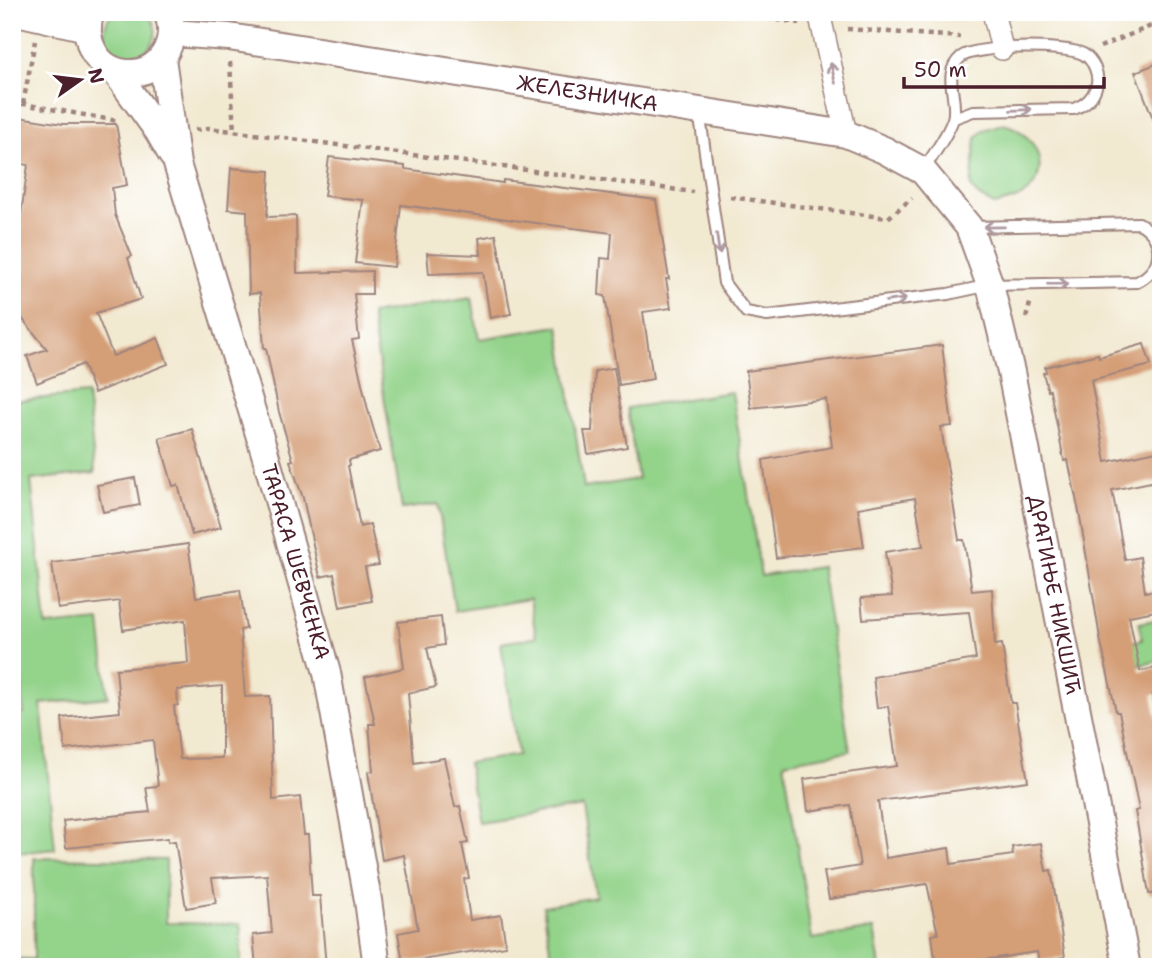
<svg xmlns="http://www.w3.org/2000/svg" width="1173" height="979" viewBox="0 0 1173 979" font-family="'Shantell Sans',sans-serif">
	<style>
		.green { fill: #93d38a; stroke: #6e795a; stroke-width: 2 }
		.building { fill: #d49e77; fill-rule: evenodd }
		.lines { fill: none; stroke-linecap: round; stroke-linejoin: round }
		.service-casing { stroke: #9e847e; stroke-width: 14 }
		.minor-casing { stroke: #9e847e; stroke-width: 24 }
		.tertiary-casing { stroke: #9e847e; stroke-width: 30 }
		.path { stroke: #9e847e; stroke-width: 4.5; stroke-dasharray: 5 5; stroke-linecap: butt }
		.service { stroke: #fff; stroke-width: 10 }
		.minor { stroke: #fff; stroke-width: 21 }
		.tertiary { stroke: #fff; stroke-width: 26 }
		.oneway { stroke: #ae9aa0 }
		.labels { text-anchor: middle; stroke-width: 5; stroke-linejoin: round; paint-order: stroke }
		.street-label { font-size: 21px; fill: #4a1f2b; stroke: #fff }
	</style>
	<rect width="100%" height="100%" fill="#fff"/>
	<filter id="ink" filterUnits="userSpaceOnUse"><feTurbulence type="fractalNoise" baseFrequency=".0143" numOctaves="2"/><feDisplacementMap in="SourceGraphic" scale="14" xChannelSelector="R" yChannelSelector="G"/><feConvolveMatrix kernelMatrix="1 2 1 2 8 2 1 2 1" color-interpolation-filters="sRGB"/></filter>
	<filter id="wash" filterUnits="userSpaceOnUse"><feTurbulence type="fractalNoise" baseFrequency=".00686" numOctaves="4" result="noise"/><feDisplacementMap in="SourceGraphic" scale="28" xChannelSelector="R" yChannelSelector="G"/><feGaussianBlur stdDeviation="1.57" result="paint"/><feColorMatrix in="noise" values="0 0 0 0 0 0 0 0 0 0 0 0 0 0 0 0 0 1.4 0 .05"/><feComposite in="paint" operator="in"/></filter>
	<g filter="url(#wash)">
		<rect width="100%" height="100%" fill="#f2e9d1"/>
		<g class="green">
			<path d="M 113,12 L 146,12 C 179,45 116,79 105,38 C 103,28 107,19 113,12 Z"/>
			<path d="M 1002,124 C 1029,128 1051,161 1033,186 C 1025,198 1007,202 994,205 L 979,197 L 971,187 L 976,138 L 983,130 Z"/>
			<polygon points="472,298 479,339 559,326 584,488 638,479 627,408 732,392 761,576 821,567 850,751 784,762 812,939 874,929 880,967 553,967 543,906 596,897 582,806 478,822 468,763 518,755 501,643 536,637 530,599 455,611 438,504 402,509 371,314"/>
			<polygon points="87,394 95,473 31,480 46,626 100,621 108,697 41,704 55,849 16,853 12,815 12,716 24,714 12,593 12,401"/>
			<polygon points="1161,619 1161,661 1108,671 1104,647 1142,640 1139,623"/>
			<polygon points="34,858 166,860 166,923 241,924 241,967 20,967 20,959 34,959"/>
		</g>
		<g id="blocks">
			<g class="building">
				<polygon points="1161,62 1161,134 1159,134 1135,72"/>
				<polygon points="12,116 63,124 116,124 127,185 112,188 115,215 132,256 128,258 141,299 96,313 113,356 158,338 168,364 94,393 83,364 37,383 27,356 47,349 12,306 12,257 15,257 28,165 12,162"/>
				<polygon points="329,157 405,166 405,169 503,183 503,180 656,200 669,279 666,279 671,308 643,312 653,379 619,385 605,296 599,295 601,258 610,259 612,233 401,205 394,267 355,263 363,200 324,196"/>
				<polygon points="231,168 270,171 267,217 296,216 297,273 372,271 372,294 354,294 359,339 352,340 368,410 380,451 349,460 350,465 348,466 360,527 370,524 379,565 365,567 372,601 340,607 334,574 320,577 303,498 290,461 293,460 279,412 266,348 264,348 260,293 249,294 247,211 228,209"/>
				<polygon points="496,235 511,314 490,318 483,272 429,274 427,253 481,255 479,238"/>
				<polygon points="1144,344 1151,365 1091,380 1106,462 1161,450 1161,480 1112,490 1125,560 1140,557 1145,592 1161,589 1161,610 1129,616 1140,671 1161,667 1161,693 1152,695 1161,740 1161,893 1149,894 1135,811 1139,810 1119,712 1116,712 1100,638 1080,517 1068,460 1064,461 1050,390 1048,391 1043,373 1046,372 1045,367 1098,354 1099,357"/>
				<polygon points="942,345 952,426 941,427 959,540 964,540 972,591 992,589 995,645 1002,644 1011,703 1015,703 1028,781 878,801 886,858 949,848 951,864 1013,855 1012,847 1041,843 1046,871 1051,870 1065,957 1039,961 1037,952 936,967 932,935 938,934 927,884 829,899 824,872 860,866 850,805 808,811 804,779 897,766 888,706 877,708 873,677 976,659 969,612 863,619 861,598 892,596 885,552 923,546 915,498 858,508 864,547 776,558 763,460 832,447 826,399 751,408 746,371"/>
				<polygon points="614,368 627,447 588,454 584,431 592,431 595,371"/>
				<polygon points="192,429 221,527 192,535 178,485 173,486 159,438"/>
				<polygon points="135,478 140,505 103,512 97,485"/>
				<path d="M 188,544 L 196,597 L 240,590 L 246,629 L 240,630 L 245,697 L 270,696 L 273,800 L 300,797 L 304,835 L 308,835 L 312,896 L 320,896 L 326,967 L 256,967 L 253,935 L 272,933 L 267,875 L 212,878 L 216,903 L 186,908 L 175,841 L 168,842 L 168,838 L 66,848 L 63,821 L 150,812 L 146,787 L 158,786 L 153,740 L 65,750 L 62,718 L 120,712 L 116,669 L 188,663 L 185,620 L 123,630 L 119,601 L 58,609 L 52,563 ZM 222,686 L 222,758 L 180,759 L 174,706 L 178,705 L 177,690 Z"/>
				<polygon points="441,617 444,645 427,648 436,687 408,693 414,763 444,758 455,807 460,806 468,843 462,844 469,878 464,879 470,920 501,915 506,946 403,963 398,933 418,929 404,855 382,860 368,772 373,771 369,724 375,724 365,677 404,668 398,622"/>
			</g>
		</g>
	</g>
	<g filter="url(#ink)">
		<use href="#blocks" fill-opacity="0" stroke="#9e847e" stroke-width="2"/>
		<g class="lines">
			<defs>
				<g id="service">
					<path d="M 699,111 L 724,283 L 746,312 L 767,316 L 948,294 L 990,285 L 1137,282 C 1165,268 1165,238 1139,223 L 972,227"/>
					<path d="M 923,171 C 932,156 948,135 953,119 C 959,100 941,74 961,57 C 975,45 1066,45 1083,54 C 1094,60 1100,76 1096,87 C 1093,98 1084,105 1074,109 L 973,111 L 954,118"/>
				</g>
				<g id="minor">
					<polyline points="819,12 846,134"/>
					<polyline points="993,12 1002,49"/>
				</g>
				<g id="tertiary">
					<polyline points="17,12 87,28"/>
					<path d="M 91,12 C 81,39 96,71 127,73 C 160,75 180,41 167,12"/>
					<path id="s1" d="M 172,33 L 229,37 L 846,134 L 884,150 L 923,171 L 969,227 L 990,285 L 1011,372 L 1127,967"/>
					<path id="s2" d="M 162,58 L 177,164 L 266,457 L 327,673 L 368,900 L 377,967"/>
					<polyline points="114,70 158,131 172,155"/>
				</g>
			</defs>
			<use href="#service" class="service-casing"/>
			<use href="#minor" class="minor-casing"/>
			<use href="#tertiary" class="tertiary-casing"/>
			<g class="path">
				<polyline points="717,12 800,23"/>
				<polyline points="847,29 960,37"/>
				<polyline points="1100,47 1161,22"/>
				<polyline points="230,62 234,132"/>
				<polyline points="12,102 118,121"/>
				<polyline points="23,104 35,41"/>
				<polyline points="195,130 209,128 693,192"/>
				<polyline points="730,197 888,218 912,198"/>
				<polyline points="1026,318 1031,300"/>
			</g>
			<use href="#service" class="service"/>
			<use href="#minor" class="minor"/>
			<use href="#tertiary" class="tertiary"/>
		</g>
		<defs><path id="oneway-shaft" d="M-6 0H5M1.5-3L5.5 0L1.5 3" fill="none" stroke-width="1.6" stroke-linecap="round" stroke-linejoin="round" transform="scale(1.75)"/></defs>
		<g class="oneway">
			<use href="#oneway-shaft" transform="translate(833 73) rotate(-103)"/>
			<use href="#oneway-shaft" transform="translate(1021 110) rotate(-2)"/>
			<use href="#oneway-shaft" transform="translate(994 227) rotate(179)"/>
			<use href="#oneway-shaft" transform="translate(718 244) rotate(82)"/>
			<use href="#oneway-shaft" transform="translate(1058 284) rotate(-1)"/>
			<use href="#oneway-shaft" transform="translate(896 300) rotate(-7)"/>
		</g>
	</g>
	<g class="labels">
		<g class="street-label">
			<text dy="7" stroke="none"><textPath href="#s1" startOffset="420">ЖЕЛЕЗНИЧКА</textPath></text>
			<text dy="7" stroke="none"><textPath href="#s2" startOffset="522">ТАРАСА ШЕВЧЕНКА</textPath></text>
			<text dy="7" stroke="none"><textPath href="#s1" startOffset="1218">ДРАГИЊЕ НИКШИЋ</textPath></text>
		</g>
	</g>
	<rect width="1173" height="979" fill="none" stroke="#fff" stroke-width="42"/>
	<g transform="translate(80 80) rotate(76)" stroke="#ffffff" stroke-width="5" paint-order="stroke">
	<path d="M0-5L12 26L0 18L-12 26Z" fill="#4a1f2b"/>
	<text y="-10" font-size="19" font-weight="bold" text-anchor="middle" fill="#4a1f2b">N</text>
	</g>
	<path d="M904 77v10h200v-10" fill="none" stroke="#4a1f2b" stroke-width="3.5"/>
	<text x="914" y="77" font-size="21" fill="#4a1f2b" stroke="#ffffff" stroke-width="5" paint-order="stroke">50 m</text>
</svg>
